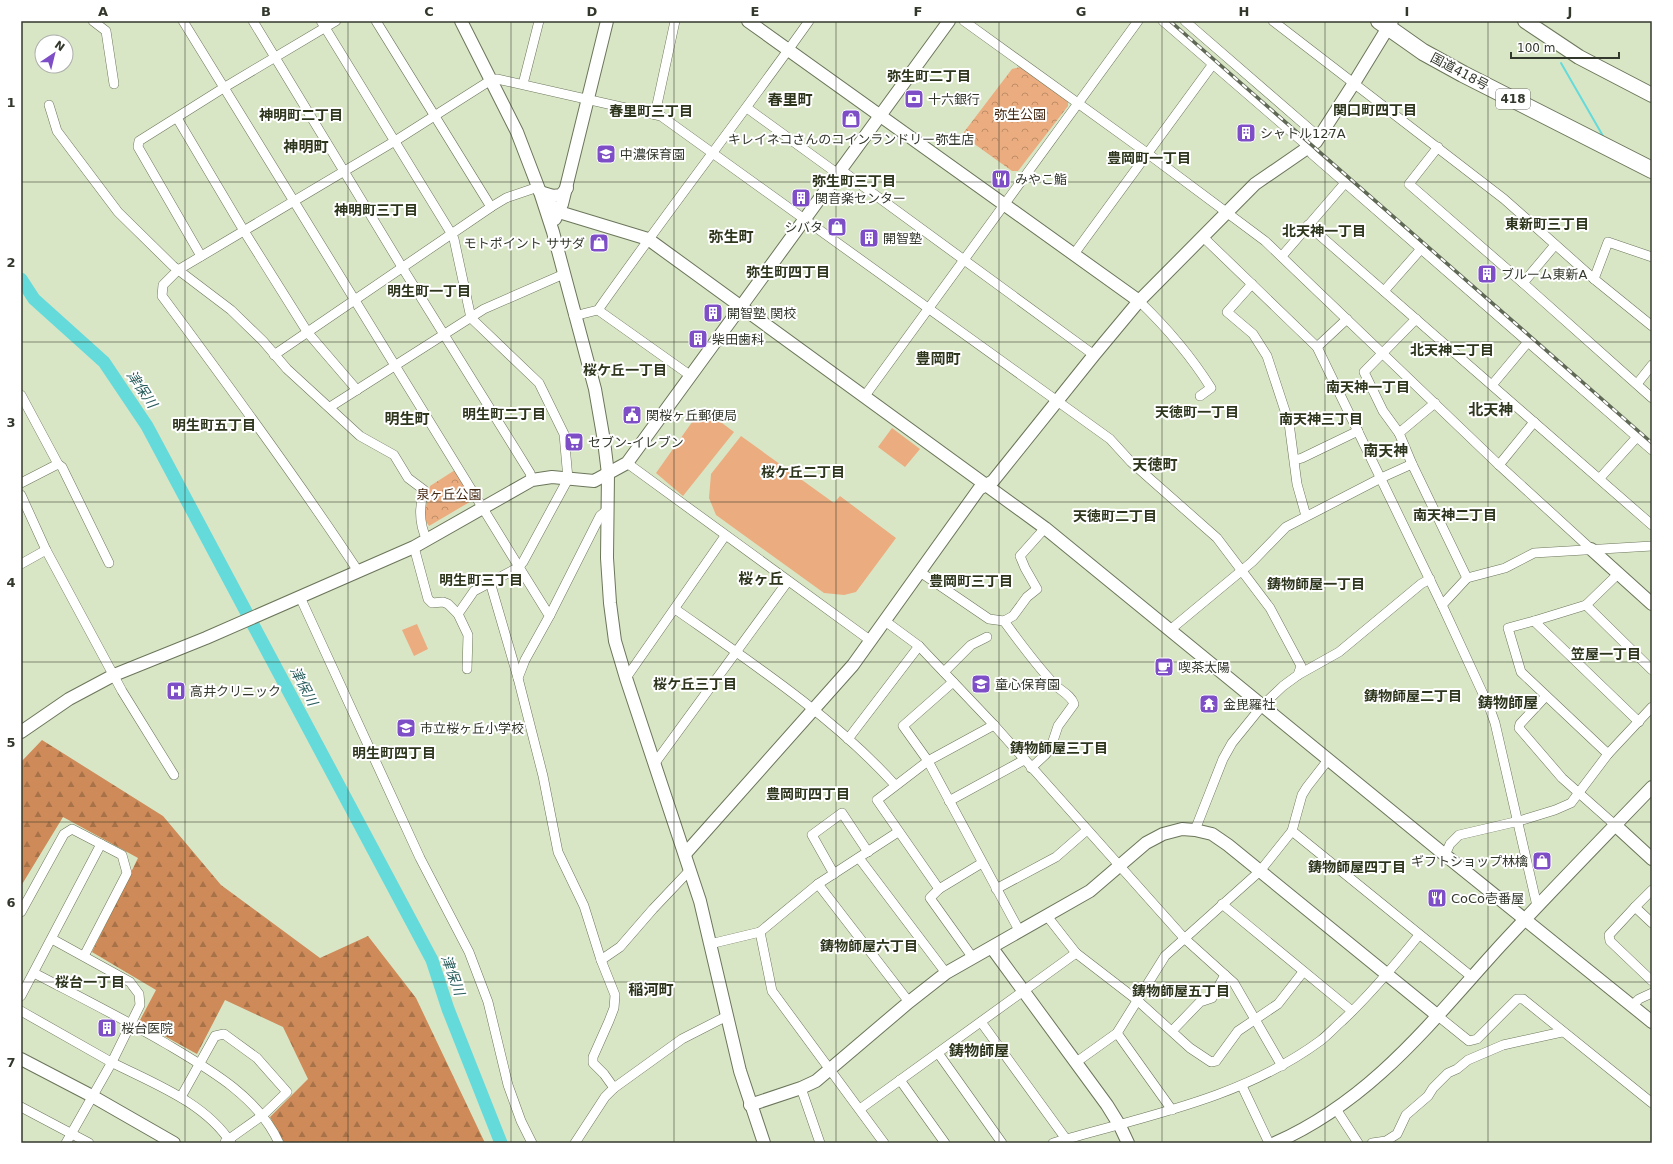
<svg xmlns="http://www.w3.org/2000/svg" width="1673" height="1164" viewBox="0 0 1673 1164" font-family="'DejaVu Sans','Noto Sans JP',sans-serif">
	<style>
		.grass { fill: #ebac7f }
		.forest { fill: url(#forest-firs) }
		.park { fill: url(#park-crowns) }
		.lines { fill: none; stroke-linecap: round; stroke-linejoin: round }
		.stream { stroke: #64dbda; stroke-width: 2 }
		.river { stroke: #64dbda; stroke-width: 13 }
		.street-casing { stroke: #6b765a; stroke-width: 10 }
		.secondary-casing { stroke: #6b765a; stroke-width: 14 }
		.primary-casing { stroke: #6b765a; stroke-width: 16 }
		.highway-casing { stroke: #6b765a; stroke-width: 18 }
		.street { stroke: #fff; stroke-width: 9 }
		.secondary { stroke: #fff; stroke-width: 12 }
		.primary { stroke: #fff; stroke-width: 14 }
		.highway { stroke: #fff; stroke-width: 16 }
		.rail-casing { stroke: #606856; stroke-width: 3.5 }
		.rail { stroke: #fff; stroke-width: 2; stroke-dasharray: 6; stroke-linecap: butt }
		.grid { fill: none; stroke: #33382c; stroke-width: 1; stroke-opacity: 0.55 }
		.labels { text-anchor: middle; stroke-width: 4; stroke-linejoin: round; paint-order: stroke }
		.shield { fill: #fff; stroke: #70746b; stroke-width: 1 }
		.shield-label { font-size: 12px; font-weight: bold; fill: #33382c }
		.street-label { font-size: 13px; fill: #33382c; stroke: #fff }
		.poi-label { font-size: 13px; fill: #33382c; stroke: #fff; text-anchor: start }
		.park-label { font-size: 13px; fill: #452812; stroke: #fff }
		.neighbourhood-label { font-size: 14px; font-weight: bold; fill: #2d361d; stroke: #fff }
		.water-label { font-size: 14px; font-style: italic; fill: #295d5c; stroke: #fff }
		.quarter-label { font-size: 15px; font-weight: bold; fill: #2d361d; stroke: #fff }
		.neatline { fill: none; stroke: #33382c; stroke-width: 1.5 }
		.grid-label { font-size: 13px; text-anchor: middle; font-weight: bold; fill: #33382c }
	</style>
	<defs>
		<pattern id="forest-firs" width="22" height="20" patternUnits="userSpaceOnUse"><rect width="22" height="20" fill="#ce8a58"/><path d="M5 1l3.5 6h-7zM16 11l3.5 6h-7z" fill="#a87249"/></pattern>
		<pattern id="park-crowns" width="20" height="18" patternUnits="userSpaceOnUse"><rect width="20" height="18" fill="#ebac7f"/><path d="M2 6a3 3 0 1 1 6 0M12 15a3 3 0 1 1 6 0" fill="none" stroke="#bf8d68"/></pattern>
	</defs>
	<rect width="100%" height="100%" fill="#d9e6c6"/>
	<g class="grass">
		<polygon points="702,408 734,432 683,496 656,473"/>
		<polygon points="892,428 920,449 905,467 878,447"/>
		<polygon points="741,436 834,503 840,496 896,538 856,592 844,595 824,593 716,515 709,498 711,474"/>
		<polygon points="417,624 428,649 414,656 402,630"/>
	</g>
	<polygon class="forest" points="42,740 163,816 221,885 320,958 368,936 416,998 485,1143 284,1143 270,1117 308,1079 283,1027 225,1000 197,1054 139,1022 156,990 92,952 138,858 63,817 21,886 21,762"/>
	<g class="park">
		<polygon points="1020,67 1068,101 1068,106 1018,171 1012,171 966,138 964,132 1012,69"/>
		<polygon points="455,470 473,500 429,526 424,518 430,486"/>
	</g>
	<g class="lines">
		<polyline class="stream" points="1561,63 1603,136"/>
		<polyline class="river" points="21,279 34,299 104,362 147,426 432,960 448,1009 501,1143"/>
		<defs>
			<g id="street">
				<polyline points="93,21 106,31 114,84"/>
				<polyline points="183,21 519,567 547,612 550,615"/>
				<polyline points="253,21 402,267 517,452 530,473 532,480"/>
				<polyline points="321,21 451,233 454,239 471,318 539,383 564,434 568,479 523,562 519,567 474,591 458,614"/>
				<polyline points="376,21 491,207"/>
				<polyline points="964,21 1147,153 1265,241 1499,465 1591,549"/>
				<polyline points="1163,21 1303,142 1312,154 1652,450"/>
				<polyline points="1185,21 1320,138"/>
				<polyline points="1273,21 1504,199 1594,279 1652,326"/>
				<polyline points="523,84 539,21"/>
				<path d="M 49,105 L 57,131 L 118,212 L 173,266 L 231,310 L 263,341 L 287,369 L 360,436 L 394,455 L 408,478 L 424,490 C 419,507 419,524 427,540"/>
				<polyline points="747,108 838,174"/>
				<polyline points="655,114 675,21"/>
				<polyline points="177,118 244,231 308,333 357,390"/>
				<polyline points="1438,147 1409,184 1523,283 1652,398"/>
				<polyline points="841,170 1094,355"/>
				<polyline points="1308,225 1652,525"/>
				<polyline points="1203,237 1317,347 1442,605 1490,709 1495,723 1537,906"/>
				<polyline points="1074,254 1213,64"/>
				<polyline points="201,256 138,147 139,141 225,87 336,21"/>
				<polyline points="1282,256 1345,183"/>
				<polyline points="1594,279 1608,242 1652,257"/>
				<polyline points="1523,283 1555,245"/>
				<polyline points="1252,284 1227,312 1253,334 1267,356 1289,423 1297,484 1306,516"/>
				<polyline points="1384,291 1421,249"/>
				<path d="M 1139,301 C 1166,327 1191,356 1211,388 L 1200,396"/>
				<polyline points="598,310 691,376"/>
				<path d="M 574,316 L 598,310 C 667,212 740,118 809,21"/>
				<polyline points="1317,347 1347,319"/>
				<polyline points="274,355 491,207 506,198 538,187"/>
				<polyline points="1637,384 1652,365"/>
				<polyline points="1492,385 1528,342"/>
				<polyline points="21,395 58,464 62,467 109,563"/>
				<polyline points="864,397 1138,21"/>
				<polyline points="1435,403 1399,433 1412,464 1467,578"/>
				<polyline points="330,407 484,309 564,274"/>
				<polyline points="1399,433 1383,411 1364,372 1416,319"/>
				<polyline points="1295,460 1302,458 1358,431"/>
				<polyline points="627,463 871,641"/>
				<polyline points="1499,465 1534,422"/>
				<polyline points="1600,478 1637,437"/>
				<polyline points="21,483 58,464"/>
				<polyline points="21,495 46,550 122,691 174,775"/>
				<polyline points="607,510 600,516 550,615 525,660 518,678 543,776 558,852 584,906 601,960 615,995 614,1008 609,1021 593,1057 593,1063 604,1074 614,1088"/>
				<polyline points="414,547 428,599 432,603 443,602 448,604 458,614 468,635 467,669"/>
				<polyline points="21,564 46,550"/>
				<path d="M 358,571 C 296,477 229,386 162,296 L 163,285 L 178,270 L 395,141 L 491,80 L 497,79 L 661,116 L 1110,439 L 1131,462 L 1217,538 L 1270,608 L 1301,666 L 1298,675"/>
				<polyline points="920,572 989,619 1004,621 1013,616 1027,597 1037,589 1025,568 1020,556 1045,528"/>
				<polyline points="490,582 518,678"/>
				<polyline points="300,597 420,858 469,952 488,1002 508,1085 521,1121 532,1143"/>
				<polyline points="1442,605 1467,578 1505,568 1534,553 1652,546"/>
				<polyline points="1586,605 1652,670"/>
				<path d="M 675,609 C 749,661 835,718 895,785"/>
				<polyline points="885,621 919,646 994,725 1184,938 1234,983 1282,1066"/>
				<path d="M 1004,621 C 1020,643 1036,665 1055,685 C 1061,691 1071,695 1074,704 L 1058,726 L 1051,747 L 1046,754 L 1031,768"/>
				<polyline points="1534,621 1639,722"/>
				<polyline points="1170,630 1252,562 1286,527 1381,478 1412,464"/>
				<polyline points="944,672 971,645 987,637"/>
				<polyline points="626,678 725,536"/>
				<polyline points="953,682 903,726 928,761 1020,932"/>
				<polyline points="1546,696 1520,724 1519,728 1562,778 1615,825"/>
				<polyline points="848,739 919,646"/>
				<polyline points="1608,754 1521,672 1508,628 1534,621 1586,605 1619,573"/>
				<polyline points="655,763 788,581"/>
				<polyline points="949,801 1024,760"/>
				<polyline points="1195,830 1223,759 1232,743 1262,706 1283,686 1298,675 1339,652 1421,584 1430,579"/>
				<polyline points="1292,831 1472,977"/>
				<polyline points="1445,855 1450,844 1459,835 1519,821 1555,810 1571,803 1608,754 1652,707"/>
				<polyline points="859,858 946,973"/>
				<polyline points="982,863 939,889 877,800 928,761 994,725"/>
				<polyline points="834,874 812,835 842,813 868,852"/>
				<polyline points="818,884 909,1002"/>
				<polyline points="939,889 930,898 973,958"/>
				<polyline points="996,889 1056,857 1087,830"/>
				<polyline points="1652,890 1635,907 1652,923"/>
				<polyline points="1222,904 1352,1011"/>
				<polyline points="1635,907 1609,935 1610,941 1652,981"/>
				<polyline points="21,912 64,834 72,829 122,855 127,873 84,956"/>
				<polyline points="1047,916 1076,953 1137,1000 1190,1048 1211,1062 1216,1061 1238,1031 1278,1004 1303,972"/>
				<polyline points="760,932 772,991 884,1143"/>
				<polyline points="52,939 130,982 139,994 140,1005 112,1062 66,1143"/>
				<polyline points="710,944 760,932 818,884 898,832"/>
				<polyline points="601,960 620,947 653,909 690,870"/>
				<path d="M 34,973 C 78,996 122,1018 165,1043 C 207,1068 258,1096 279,1143"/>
				<polyline points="21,996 101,844"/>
				<polyline points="1632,1006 1639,999 1652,993"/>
				<path d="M 21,1011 C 51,1028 81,1045 111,1062 C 152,1083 205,1102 231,1143"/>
				<polyline points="1438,1016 1469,1041 1477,1039 1517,999 1523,999 1652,1103"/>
				<polyline points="981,1022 1066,1139"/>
				<polyline points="1172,1031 1200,1002 1212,998 1225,975"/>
				<polyline points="1117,1033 1172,1110"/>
				<polyline points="938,1053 1002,1143"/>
				<polyline points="1075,1063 1117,1033 1165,956 1260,871 1292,831 1302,795 1307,787 1328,760"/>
				<polyline points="900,1080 945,1143"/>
				<polyline points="1242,1086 1269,1143"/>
				<polyline points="801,1088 820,1143"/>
				<polyline points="181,1097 215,1036 224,1034 257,1058 287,1092 263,1115 225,1142"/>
				<polyline points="21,1107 89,1143"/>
				<polyline points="860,1109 1076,953"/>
				<polyline points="1336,1109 1358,1143"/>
				<polyline points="575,1143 605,1097 614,1088 682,1039 727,1016"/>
				<path d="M 1053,1143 C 1145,1116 1241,1099 1320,1041 C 1328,1035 1335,1027 1342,1021 C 1371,994 1395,965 1419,935"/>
				<polyline points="1372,1143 1386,1141 1397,1134 1406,1115 1428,1096 1433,1088 1448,1073 1457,1069 1468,1060 1503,1045 1562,1032"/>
			</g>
			<g id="secondary">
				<polyline points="461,21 517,132 540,192 553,232 595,389 604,441 608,474 607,558 610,603 615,641 626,678 700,901 740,1071 764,1143"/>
				<polyline points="748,21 1139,301"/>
				<polyline points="540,192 553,196 561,195 567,188"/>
				<polyline points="543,199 559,212 648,239 1045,528 1445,855 1652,1022"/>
				<polyline points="555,219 562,204 607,21"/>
				<polyline points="1591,549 1652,604"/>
				<polyline points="21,732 69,699 114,675 206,638 414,547 532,480 552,477 594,481 627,463 949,21"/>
				<polyline points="1615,825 1652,859"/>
				<polyline points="685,854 853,665 979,489 993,481 1094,355 1139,301 1255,184 1316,142 1354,83 1392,21"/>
				<polyline points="992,948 1107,1105 1120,1126 1128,1143"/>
				<polyline points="21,1059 92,1096 174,1143"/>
				<polyline points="750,1105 801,1088 816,1081 909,1002 946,973 1090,891 1146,843 1163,834 1182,829 1195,830 1212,834 1228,845 1438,1016"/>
				<path d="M 1275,1143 C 1372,1100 1430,1023 1500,946 C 1550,892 1601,840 1652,787"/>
			</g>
			<polyline id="primary" points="1525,21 1579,57 1652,95"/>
			<polyline id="highway" points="1379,21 1423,52 1463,74 1652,170"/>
		</defs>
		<use href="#street" class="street-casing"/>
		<use href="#secondary" class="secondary-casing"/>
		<use href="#primary" class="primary-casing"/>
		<use href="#highway" class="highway-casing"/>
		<use href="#street" class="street"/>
		<use href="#secondary" class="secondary"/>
		<use href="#primary" class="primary"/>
		<use href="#highway" class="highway"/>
		<defs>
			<polyline id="rail" points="1170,21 1652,443"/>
		</defs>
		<use href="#rail" class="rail-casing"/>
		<use href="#rail" class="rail"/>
	</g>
	<path class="grid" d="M 185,21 L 185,1143M 348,21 L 348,1143M 511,21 L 511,1143M 674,21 L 674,1143M 836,21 L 836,1143M 999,21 L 999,1143M 1162,21 L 1162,1143M 1325,21 L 1325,1143M 1488,21 L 1488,1143M 21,182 L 1652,182M 21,342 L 1652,342M 21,502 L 1652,502M 21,662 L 1652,662M 21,822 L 1652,822M 21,982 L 1652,982"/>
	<defs>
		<symbol id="bank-square" viewBox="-11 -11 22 22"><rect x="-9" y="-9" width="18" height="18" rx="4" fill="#7e4ec6" stroke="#fff"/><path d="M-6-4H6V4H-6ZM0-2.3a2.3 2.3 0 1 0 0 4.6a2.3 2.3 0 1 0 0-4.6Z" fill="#fff"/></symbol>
		<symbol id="shop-square" viewBox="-11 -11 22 22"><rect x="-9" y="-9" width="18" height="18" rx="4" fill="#7e4ec6" stroke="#fff"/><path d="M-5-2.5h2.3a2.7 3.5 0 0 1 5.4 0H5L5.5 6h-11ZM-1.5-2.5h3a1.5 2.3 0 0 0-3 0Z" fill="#fff"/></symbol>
		<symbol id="building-square" viewBox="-11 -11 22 22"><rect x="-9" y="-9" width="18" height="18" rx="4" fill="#7e4ec6" stroke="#fff"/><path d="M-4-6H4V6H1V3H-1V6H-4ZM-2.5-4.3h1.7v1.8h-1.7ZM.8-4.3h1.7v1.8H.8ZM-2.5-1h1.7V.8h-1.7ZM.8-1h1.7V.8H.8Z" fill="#fff"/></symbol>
		<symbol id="school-square" viewBox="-11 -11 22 22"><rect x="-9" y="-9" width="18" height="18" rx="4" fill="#7e4ec6" stroke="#fff"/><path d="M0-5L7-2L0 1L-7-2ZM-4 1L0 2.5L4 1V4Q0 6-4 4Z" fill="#fff"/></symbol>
		<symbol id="restaurant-square" viewBox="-11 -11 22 22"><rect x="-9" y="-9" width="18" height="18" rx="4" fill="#7e4ec6" stroke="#fff"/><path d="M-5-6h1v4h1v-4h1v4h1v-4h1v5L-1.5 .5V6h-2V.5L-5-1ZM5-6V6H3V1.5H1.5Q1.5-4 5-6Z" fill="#fff"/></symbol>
		<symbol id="civic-square" viewBox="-11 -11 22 22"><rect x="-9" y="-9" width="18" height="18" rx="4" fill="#7e4ec6" stroke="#fff"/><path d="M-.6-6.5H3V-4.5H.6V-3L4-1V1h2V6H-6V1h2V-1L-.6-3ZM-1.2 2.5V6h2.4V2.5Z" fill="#fff"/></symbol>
		<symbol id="supermarket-square" viewBox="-11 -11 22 22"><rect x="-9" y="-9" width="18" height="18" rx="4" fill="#7e4ec6" stroke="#fff"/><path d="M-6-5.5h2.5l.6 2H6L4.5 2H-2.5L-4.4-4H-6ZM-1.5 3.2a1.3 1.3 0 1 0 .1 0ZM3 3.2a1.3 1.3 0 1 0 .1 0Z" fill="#fff"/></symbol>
		<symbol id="cafe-square" viewBox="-11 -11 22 22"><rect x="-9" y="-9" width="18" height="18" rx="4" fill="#7e4ec6" stroke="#fff"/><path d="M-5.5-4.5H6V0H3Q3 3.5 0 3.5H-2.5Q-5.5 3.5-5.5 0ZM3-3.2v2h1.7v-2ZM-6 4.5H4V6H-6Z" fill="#fff"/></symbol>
		<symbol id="hospital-square" viewBox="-11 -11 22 22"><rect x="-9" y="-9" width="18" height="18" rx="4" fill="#7e4ec6" stroke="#fff"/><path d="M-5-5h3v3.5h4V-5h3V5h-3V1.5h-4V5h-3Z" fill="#fff"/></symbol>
		<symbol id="temple-square" viewBox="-11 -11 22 22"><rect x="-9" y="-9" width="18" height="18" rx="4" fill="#7e4ec6" stroke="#fff"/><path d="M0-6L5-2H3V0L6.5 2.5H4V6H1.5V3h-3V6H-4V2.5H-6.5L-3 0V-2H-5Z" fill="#fff"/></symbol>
	</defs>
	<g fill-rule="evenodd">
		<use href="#bank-square" x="903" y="88" width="22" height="22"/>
		<use href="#shop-square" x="840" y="108" width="22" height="22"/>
		<use href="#building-square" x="1235" y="122" width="22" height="22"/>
		<use href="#school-square" x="595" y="143" width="22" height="22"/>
		<use href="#restaurant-square" x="990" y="168" width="22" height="22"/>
		<use href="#building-square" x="790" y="187" width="22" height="22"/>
		<use href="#shop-square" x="826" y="216" width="22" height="22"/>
		<use href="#building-square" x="858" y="227" width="22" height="22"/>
		<use href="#shop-square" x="588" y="232" width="22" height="22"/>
		<use href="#building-square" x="1476" y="263" width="22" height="22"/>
		<use href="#building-square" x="702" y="302" width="22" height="22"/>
		<use href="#building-square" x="687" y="328" width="22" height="22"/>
		<use href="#civic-square" x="621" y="404" width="22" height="22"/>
		<use href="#supermarket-square" x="563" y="431" width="22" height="22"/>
		<use href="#cafe-square" x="1153" y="656" width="22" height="22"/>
		<use href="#school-square" x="970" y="673" width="22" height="22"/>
		<use href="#hospital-square" x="165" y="680" width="22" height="22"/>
		<use href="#temple-square" x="1198" y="693" width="22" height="22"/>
		<use href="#school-square" x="395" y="717" width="22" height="22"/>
		<use href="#shop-square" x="1531" y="850" width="22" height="22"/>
		<use href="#restaurant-square" x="1426" y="887" width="22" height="22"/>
		<use href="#building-square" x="96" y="1017" width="22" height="22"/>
	</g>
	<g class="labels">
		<rect class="shield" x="1496" y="89" width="34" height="20" rx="3"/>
		<g class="shield-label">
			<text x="1513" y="103">418</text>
		</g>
		<g class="street-label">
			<text transform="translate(1460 71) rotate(28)" y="5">国道418号</text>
		</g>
		<g class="poi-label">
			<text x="928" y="104">十六銀行</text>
			<text x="1260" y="138">シャトル127A</text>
			<text x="851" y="144" text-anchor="middle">キレイネコさんのコインランドリー弥生店</text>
			<text x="620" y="159">中濃保育園</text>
			<text x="1015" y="184">みやこ鮨</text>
			<text x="815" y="203">関音楽センター</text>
			<text x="823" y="232" text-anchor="end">シバタ</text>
			<text x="883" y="243">開智塾</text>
			<text x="585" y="248" text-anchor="end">モトポイント ササダ</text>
			<text x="1501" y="279">ブルーム東新A</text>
			<text x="727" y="318">開智塾 関校</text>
			<text x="712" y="344">柴田歯科</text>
			<text x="646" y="420">関桜ヶ丘郵便局</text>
			<text x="588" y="447">セブン-イレブン</text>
			<text x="1178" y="672">喫茶太陽</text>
			<text x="995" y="689">童心保育園</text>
			<text x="190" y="696">高井クリニック</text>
			<text x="1223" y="709">金毘羅社</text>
			<text x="420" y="733">市立桜ヶ丘小学校</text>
			<text x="1528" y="866" text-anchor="end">ギフトショップ林檎</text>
			<text x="1451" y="903">CoCo壱番屋</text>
			<text x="121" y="1033">桜台医院</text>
		</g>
		<g class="park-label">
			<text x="1020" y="119">弥生公園</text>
			<text x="449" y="499">泉ヶ丘公園</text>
		</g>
		<g class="neighbourhood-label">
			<text x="929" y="81">弥生町二丁目</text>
			<text x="1375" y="115">関口町四丁目</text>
			<text x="651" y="116">春里町三丁目</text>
			<text x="301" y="120">神明町二丁目</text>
			<text x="1149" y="163">豊岡町一丁目</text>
			<text x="854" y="186">弥生町三丁目</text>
			<text x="376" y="215">神明町三丁目</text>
			<text x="1547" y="229">東新町三丁目</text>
			<text x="1324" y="236">北天神一丁目</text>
			<text x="788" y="277">弥生町四丁目</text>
			<text x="429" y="296">明生町一丁目</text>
			<text x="1452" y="355">北天神二丁目</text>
			<text x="625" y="375">桜ケ丘一丁目</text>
			<text x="1368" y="392">南天神一丁目</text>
			<text x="1197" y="417">天徳町一丁目</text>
			<text x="504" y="419">明生町二丁目</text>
			<text x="1321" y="424">南天神三丁目</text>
			<text x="214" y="430">明生町五丁目</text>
			<text x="803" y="477">桜ケ丘二丁目</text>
			<text x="1455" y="520">南天神二丁目</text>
			<text x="1115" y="521">天徳町二丁目</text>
			<text x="481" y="585">明生町三丁目</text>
			<text x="971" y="586">豊岡町三丁目</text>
			<text x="1316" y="589">鋳物師屋一丁目</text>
			<text x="1606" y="659">笠屋一丁目</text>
			<text x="695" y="689">桜ケ丘三丁目</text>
			<text x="1413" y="701">鋳物師屋二丁目</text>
			<text x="1059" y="753">鋳物師屋三丁目</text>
			<text x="394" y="758">明生町四丁目</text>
			<text x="808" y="799">豊岡町四丁目</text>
			<text x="1357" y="872">鋳物師屋四丁目</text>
			<text x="869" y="951">鋳物師屋六丁目</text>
			<text x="90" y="987">桜台一丁目</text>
			<text x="1181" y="996">鋳物師屋五丁目</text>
		</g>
		<g class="water-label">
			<text transform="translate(142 389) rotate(56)" y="5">津保川</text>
			<text transform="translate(304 686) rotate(62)" y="5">津保川</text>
			<text transform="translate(453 975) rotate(70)" y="5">津保川</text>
		</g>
		<g class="quarter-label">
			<text x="790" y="105">春里町</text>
			<text x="306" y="152">神明町</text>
			<text x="731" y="242">弥生町</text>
			<text x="938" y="364">豊岡町</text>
			<text x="1491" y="415">北天神</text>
			<text x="407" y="424">明生町</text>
			<text x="1386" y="456">南天神</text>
			<text x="1155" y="470">天徳町</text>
			<text x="761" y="584">桜ヶ丘</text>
			<text x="1508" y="708">鋳物師屋</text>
			<text x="651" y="995">稲河町</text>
			<text x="979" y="1056">鋳物師屋</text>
		</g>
	</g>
	<rect width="1673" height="1164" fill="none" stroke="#ffffff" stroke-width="44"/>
	<g transform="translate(54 54) rotate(35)"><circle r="19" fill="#ffffff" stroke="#adafab"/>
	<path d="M0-3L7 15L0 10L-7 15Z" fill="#7e4ec6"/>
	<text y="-6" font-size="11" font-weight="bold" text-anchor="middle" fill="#33382c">N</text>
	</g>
	<path d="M1511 52v6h108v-6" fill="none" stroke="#33382c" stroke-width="2"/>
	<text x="1517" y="52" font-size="12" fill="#33382c" stroke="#ffffff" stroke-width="3" paint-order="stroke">100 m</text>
	<rect x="22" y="22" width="1629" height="1120" class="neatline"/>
	<g class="grid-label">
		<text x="103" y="16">A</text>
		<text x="266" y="16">B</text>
		<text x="429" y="16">C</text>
		<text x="592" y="16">D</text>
		<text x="755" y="16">E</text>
		<text x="918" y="16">F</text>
		<text x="1081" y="16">G</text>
		<text x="1244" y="16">H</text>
		<text x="1407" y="16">I</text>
		<text x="1570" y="16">J</text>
		<text x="11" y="107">1</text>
		<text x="11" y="267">2</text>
		<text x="11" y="427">3</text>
		<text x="11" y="587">4</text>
		<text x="11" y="747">5</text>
		<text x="11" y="907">6</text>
		<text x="11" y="1067">7</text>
	</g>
</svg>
